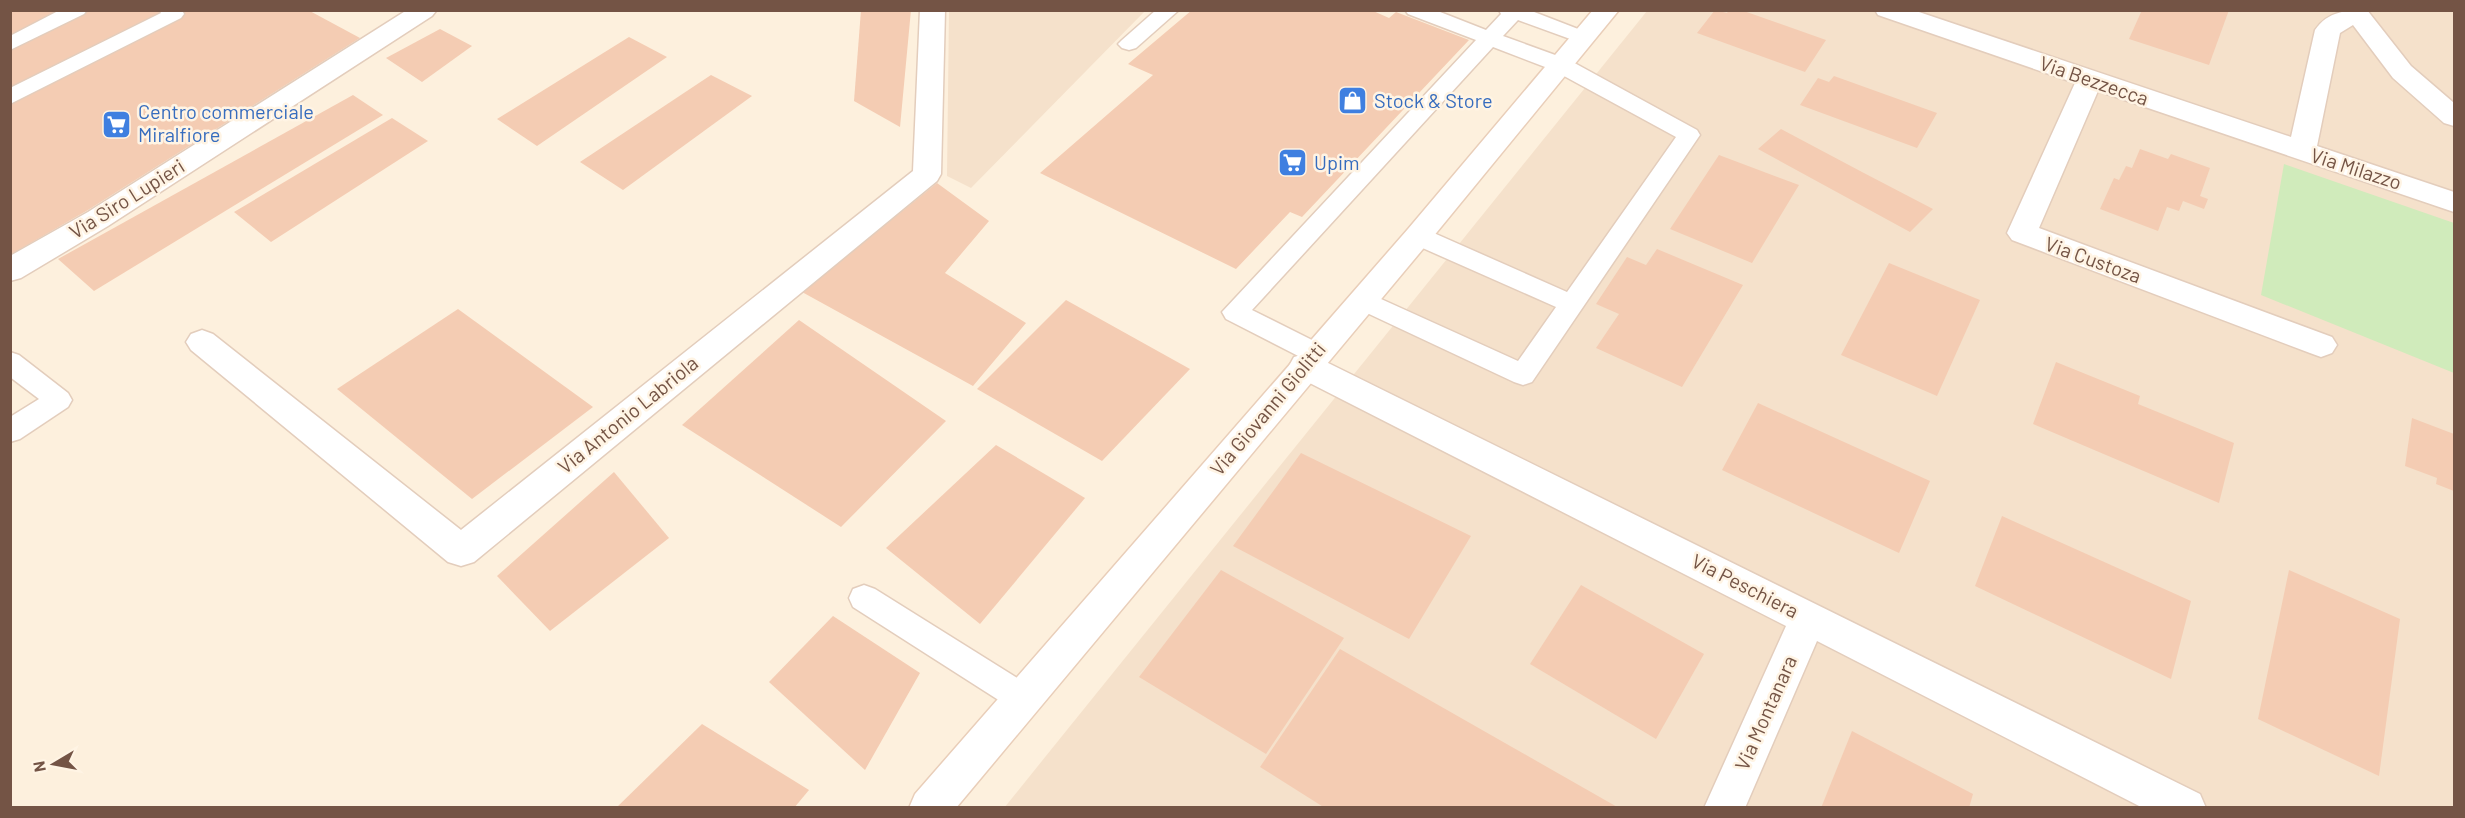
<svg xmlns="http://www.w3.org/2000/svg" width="2465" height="818" viewBox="0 0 2465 818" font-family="Barlow,sans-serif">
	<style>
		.residential { fill: #f5e1cb }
		.green { fill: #d0ebbb }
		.building { fill: #f4ccb3 }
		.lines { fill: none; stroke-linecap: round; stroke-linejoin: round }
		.lane-casing { stroke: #e3cdbc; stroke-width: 3 }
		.street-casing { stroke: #e3cdbc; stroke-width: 3 }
		.secondary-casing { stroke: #e9ceb9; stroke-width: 3 }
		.lane { fill: #fff; fill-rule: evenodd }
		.street { fill: #fff; fill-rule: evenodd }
		.secondary { fill: #fff; fill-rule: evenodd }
		.labels { text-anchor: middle; stroke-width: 5; stroke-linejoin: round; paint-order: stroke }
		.street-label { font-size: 20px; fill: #745445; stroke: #fff4e4 }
		.shop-label { font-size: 20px; fill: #366cbe; stroke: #fff4e4; text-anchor: start }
	</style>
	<rect width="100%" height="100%" fill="#fdf0dd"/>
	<g class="residential">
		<polygon points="949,11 949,10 1145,11 971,188 947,176"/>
		<polygon points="1647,11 2454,11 2454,807 1004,808"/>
	</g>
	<polygon class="green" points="2284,164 2454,223 2454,373 2261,295"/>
	<g class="building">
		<polygon points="10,10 308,10 360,38 88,210 10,255"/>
		<polygon points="861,10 911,10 900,127 854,101"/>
		<polygon points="1192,10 1371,10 1389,18 1396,12 1469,40 1302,217 1290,212 1236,269 1040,173 1153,75 1128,64"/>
		<polygon points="1715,10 1727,13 1729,10 1741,10 1826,40 1805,72 1697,33"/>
		<polygon points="2142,10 2229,10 2209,65 2129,39"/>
		<polygon points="440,29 472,46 422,82 386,58"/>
		<polygon points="629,37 667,57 537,146 497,119"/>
		<polygon points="711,75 752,96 623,190 580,162"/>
		<polygon points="1834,76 1937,113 1917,148 1800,105 1818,78 1829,82"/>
		<polygon points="353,95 383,115 94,291 58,259"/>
		<polygon points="392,118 428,141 271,242 234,212"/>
		<polygon points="1781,129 1862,172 1933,209 1910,232 1758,149"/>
		<polygon points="2140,149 2168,159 2171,154 2210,168 2200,196 2208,199 2204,209 2183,201 2179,211 2167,207 2158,231 2100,209 2114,178 2119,180 2126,166 2132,168"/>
		<polygon points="1719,155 1799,185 1752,263 1670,229"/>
		<polygon points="937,183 989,221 945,273 1026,323 973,386 802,292"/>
		<polygon points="1657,249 1743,285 1682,387 1596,348 1619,314 1596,304 1627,257 1646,265"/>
		<polygon points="1889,263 1980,300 1937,396 1841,355"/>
		<polygon points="1066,300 1190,369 1102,461 977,389"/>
		<polygon points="458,309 593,407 472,499 337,389"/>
		<polygon points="799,320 946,421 841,527 682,425"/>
		<polygon points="2056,362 2140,396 2138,404 2234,443 2219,503 2033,424"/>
		<polygon points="1758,403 1930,481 1899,553 1722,470"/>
		<polygon points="2412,418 2454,434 2454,491 2436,484 2437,478 2405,466"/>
		<polygon points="996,445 1085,498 980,624 886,548"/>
		<polygon points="1301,453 1471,536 1409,639 1233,546"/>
		<polygon points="614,472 669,538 550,631 497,576"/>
		<polygon points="2002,516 2191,601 2171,679 1975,586"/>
		<polygon points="1221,570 1344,638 1266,754 1139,677"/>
		<polygon points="2289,570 2400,619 2379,776 2258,719"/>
		<polygon points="1581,585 1704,654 1656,739 1530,664"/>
		<polygon points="833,616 920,673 865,770 769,682"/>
		<polygon points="1340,649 1619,808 1325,808 1260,767"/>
		<polygon points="702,724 809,790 794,808 616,808"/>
		<polygon points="1852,731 1973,794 1969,808 1821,808"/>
	</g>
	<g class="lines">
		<defs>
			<g id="lane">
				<polygon points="60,10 87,10 84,14 10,50 10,36"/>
				<polygon points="159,10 182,10 184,14 181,18 10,104 10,88 161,13"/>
				<polygon points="1156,10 1179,10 1136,48 1129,50 1122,48 1118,44 1122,40"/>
				<polygon points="1405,10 1435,10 1486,30 1501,14 1499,10 1529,10 1591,34 1594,38 1591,42 1584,44 1518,20 1503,36 1569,60 1697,130 1700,135 1532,382 1523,385 1514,382 1352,306 1348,300 1352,294 1361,291 1370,294 1518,361 1556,307 1409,242 1406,236 1409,230 1418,228 1427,230 1567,292 1676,137 1553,70 1493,47 1252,310 1324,346 1328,353 1324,360 1315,363 1306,360 1226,319 1222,312 1476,40 1408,14"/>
				<polygon points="10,352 19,355 68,393 72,400 68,407 20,439 10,442 10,417 39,399 10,377"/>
				<polygon points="864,585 875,589 1033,688 1038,698 1033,708 1022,712 1011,708 853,607 849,598 853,589"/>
			</g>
			<g id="street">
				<polygon points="407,10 436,11 432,16 108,226 21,278 10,281 10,256 88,212"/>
				<polygon points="920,10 945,10 941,174 937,181 474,562 461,566 448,562 191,350 186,342 191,334 202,330 213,334 461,530 913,171"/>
				<path d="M 1875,10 L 1913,10 L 2291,137 L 2315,30 C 2328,11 2347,10 2367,10 L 2411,66 L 2454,103 L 2454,126 L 2444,123 L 2393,78 L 2353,25 L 2340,33 L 2317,146 L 2454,192 L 2454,212 L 2098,91 L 2039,228 L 2332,337 L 2337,345 L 2332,353 L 2321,357 L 2310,353 L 2012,240 L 2007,233 L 2075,83 L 1878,15 Z"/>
				<polygon points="1305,354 1316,357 2200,794 2206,808 2143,808 1817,641 1745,808 1704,808 1786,626 1294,375 1289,366 1294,357"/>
			</g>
			<polygon id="secondary" points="1593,10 1619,10 1428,243 956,808 909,808 915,794 1408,229"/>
		</defs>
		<use href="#lane" class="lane-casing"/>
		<use href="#street" class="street-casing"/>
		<use href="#secondary" class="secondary-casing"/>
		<use href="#lane" class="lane"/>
		<use href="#street" class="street"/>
		<use href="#secondary" class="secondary"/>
	</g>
	<defs>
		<symbol id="shop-square" viewBox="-11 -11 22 22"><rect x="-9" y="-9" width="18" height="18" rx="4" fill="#3f7fe0" stroke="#fff4e4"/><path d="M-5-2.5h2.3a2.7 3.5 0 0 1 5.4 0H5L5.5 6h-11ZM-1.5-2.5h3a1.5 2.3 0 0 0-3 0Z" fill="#fff"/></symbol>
		<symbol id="supermarket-square" viewBox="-11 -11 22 22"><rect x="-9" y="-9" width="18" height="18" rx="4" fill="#3f7fe0" stroke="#fff4e4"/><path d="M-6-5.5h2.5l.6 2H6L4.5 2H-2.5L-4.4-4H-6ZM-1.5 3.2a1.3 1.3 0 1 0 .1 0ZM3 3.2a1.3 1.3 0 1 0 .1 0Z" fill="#fff"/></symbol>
	</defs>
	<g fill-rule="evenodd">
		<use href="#shop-square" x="1336" y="84" width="33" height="33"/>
		<use href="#supermarket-square" x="100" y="108" width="33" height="33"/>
		<use href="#supermarket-square" x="1276" y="146" width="33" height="33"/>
	</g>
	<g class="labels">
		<g class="street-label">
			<text transform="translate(2094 81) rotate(19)" y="7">Via Bezzecca</text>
			<text transform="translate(2356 169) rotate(18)" y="7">Via Milazzo</text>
			<text transform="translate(127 199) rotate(-32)" y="7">Via Siro Lupieri</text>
			<text transform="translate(2093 260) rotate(20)" y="7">Via Custoza</text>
			<text transform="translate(1268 409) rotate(-50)" y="7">Via Giovanni Giolitti</text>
			<text transform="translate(628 415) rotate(-39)" y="7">Via Antonio Labriola</text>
			<text transform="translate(1745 586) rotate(27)" y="7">Via Peschiera</text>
			<text transform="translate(1766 713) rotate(-66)" y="7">Via Montanara</text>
		</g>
		<g class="shop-label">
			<text x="1374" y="108">Stock &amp; Store</text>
			<text x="138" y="119">Centro commerciale<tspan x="138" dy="23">Miralfiore</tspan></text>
			<text x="1314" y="170">Upim</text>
		</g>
	</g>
	<rect width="2465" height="818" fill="none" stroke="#745445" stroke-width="24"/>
	<g transform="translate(54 764) rotate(260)" stroke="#fff4e4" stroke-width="4.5" paint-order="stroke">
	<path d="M0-4.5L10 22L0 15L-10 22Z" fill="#745445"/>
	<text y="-9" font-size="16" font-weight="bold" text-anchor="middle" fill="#745445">N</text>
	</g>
</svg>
